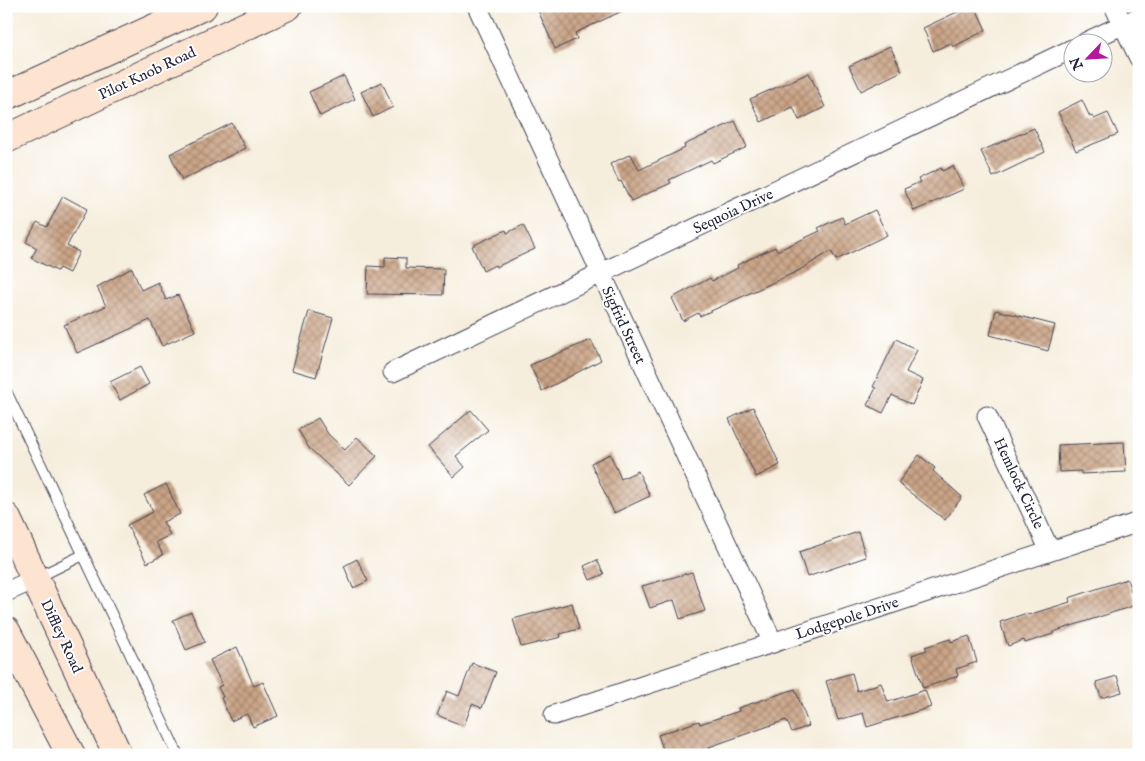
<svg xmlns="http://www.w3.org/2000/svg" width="1145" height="761" viewBox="0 0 1145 761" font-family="'IM FELL English',serif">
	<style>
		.building { fill: url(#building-cross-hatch) }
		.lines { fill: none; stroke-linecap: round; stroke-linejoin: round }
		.service-casing { stroke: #424153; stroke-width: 12 }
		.minor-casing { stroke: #424153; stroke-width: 21 }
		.secondary-casing { stroke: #424153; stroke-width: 30 }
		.service { stroke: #fff; stroke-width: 10 }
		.minor { stroke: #fff; stroke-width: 19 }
		.secondary { stroke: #fde4d0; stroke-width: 28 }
		.labels { text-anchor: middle; stroke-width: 4; stroke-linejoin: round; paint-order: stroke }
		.street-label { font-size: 15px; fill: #22223b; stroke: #fff }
	</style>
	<defs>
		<pattern id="building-cross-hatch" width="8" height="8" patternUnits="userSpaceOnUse" patternTransform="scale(1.25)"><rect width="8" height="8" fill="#caa486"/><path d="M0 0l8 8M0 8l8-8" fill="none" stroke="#a4856f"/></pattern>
	</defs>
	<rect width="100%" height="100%" fill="#fff"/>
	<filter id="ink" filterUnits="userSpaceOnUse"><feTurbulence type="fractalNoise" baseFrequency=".02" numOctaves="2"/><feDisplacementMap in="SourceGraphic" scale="10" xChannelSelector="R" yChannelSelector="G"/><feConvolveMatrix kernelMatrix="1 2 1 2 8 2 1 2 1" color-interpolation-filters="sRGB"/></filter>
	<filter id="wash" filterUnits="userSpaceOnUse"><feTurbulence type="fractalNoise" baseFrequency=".0096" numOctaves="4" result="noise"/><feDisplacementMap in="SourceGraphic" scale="20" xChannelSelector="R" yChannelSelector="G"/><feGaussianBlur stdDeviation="1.12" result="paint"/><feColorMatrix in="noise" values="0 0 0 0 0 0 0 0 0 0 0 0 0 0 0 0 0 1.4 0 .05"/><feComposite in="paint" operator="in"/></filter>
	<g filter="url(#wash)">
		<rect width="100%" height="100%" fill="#f6eedd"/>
		<g id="blocks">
			<g class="building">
				<polygon points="536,6 633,6 575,33 577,39 555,49"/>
				<polygon points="970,6 975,6 986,30 953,47 951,43 933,51 923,28"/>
				<polygon points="890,46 902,71 861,91 849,66"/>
				<polygon points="809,73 825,107 799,120 793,107 761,122 750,99"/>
				<polygon points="344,76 355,99 320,116 309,92"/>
				<polygon points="382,82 393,107 373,117 361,92"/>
				<polygon points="1082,100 1090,117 1092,116 1094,119 1108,113 1118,134 1076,151 1058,112"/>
				<polygon points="735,121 747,147 713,163 711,160 669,180 671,183 631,201 621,181 619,182 610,164 631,154 639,170 685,148 684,145"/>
				<polygon points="232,123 245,148 182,180 170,154"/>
				<polygon points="1034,128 1045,152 993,177 981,151"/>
				<polygon points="953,166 964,189 914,211 904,189 920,182 918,179 941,168 942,171"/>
				<polygon points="63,196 87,209 67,246 79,252 69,273 59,268 57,271 31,258 37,248 26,242 37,222 47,227"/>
				<polygon points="875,210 887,235 836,260 831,251 798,271 700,316 698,313 683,321 672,298 710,278 712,281 738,268 737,265 775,247 777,251 820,231 818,228 842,217 845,224"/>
				<polygon points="523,225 535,249 496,267 495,265 483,271 472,246 506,230 507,233"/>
				<polygon points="385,257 406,258 406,268 444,269 443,295 367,294 368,266 385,267"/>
				<polygon points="132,268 141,290 158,282 166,300 178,295 195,331 162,346 150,320 77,353 64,325 106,306 97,287"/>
				<polygon points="996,310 1055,325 1048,351 990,335"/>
				<polygon points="309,311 333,318 316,377 292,370"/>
				<polygon points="896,339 917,350 906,372 923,380 912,405 892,395 883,413 867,405 876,388 873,387"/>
				<polygon points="591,340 601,360 542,391 530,365"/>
				<polygon points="140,367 149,384 120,400 110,382"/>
				<polygon points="753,407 780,465 756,477 729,419"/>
				<polygon points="471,410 488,430 456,456 465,467 454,477 428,447"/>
				<polygon points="318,418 328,434 345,450 357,437 377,456 349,485 309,448 298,430"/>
				<polygon points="1124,442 1126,472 1081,474 1081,471 1059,472 1058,445"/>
				<polygon points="610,454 621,479 638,471 650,496 614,513 591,463"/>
				<polygon points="919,455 935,468 933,471 962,497 945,520 898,483"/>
				<polygon points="166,484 180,514 163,522 170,535 156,542 163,555 147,563 127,525 153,512 144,495"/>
				<polygon points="858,532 866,557 807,577 799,552"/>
				<polygon points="357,559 368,581 353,588 344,566"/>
				<polygon points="597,560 604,574 590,580 584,566"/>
				<polygon points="692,572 705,611 680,619 674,600 650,608 642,586"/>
				<polygon points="1127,579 1136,605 1053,632 1053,634 1025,643 1024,640 1008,646 1000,622 1027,613 1028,615 1070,602 1069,598"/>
				<polygon points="572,603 579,629 560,634 561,637 521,647 513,619"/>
				<polygon points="191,612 205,642 186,650 173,620"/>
				<polygon points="969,636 977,662 956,669 958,676 923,688 912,655 927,650 925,647 950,639 951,642"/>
				<polygon points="237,647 254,686 263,682 278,716 253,727 247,714 231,721 221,698 223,697 218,687 222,685 210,660"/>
				<polygon points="472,663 496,672 482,708 472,704 464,726 437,715 447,691 459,696"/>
				<polygon points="852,673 857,691 881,683 888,702 925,690 931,707 867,727 863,713 838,720 826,681"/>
				<polygon points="1117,676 1122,692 1101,698 1096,682"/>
				<polygon points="795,689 809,726 792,732 786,720 709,747 711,755 665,755 658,735 699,721 700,724 739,711 738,708"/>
			</g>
		</g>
	</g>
	<g filter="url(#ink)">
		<use href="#blocks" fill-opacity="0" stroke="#424153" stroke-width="1"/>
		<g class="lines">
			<defs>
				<g id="service">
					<polyline points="6,391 178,755"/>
					<polyline points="36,578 83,555"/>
				</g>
				<g id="minor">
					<polyline points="477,6 773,643"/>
					<polyline points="1114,6 1139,58"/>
					<polyline points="1086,42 1139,17"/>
					<polyline points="393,372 1072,49"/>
					<polyline points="987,416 1050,551"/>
					<polyline points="6,592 35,579"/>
					<polyline points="554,715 1139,522"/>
				</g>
				<g id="secondary">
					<polyline points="6,96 203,6"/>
					<polyline points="6,139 288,6"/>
					<polyline points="6,517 118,755"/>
					<polyline points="6,631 71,755"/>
				</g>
			</defs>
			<use href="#service" class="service-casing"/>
			<use href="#minor" class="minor-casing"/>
			<use href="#secondary" class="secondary-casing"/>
			<use href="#service" class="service"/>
			<use href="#minor" class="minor"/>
			<use href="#secondary" class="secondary"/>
		</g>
	</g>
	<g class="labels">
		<g class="street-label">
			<text transform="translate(147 73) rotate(-25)" y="5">Pilot Knob Road</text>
			<text transform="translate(733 211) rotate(-25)" y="5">Sequoia Drive</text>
			<text transform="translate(624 325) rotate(65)" y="5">Sigfrid Street</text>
			<text transform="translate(1019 483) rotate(65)" y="5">Hemlock Circle</text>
			<text transform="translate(847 618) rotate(-18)" y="5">Lodgepole Drive</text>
			<text transform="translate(62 636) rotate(65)" y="5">Diffley Road</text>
		</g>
	</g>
	<rect width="1145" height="761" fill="none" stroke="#fff" stroke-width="25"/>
	<g transform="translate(1088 58) rotate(245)"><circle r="24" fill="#ffffff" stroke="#a7a7b1"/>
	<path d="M0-4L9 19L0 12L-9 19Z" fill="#b5179e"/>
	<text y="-8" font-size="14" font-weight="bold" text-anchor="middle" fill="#22223b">N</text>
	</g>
</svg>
